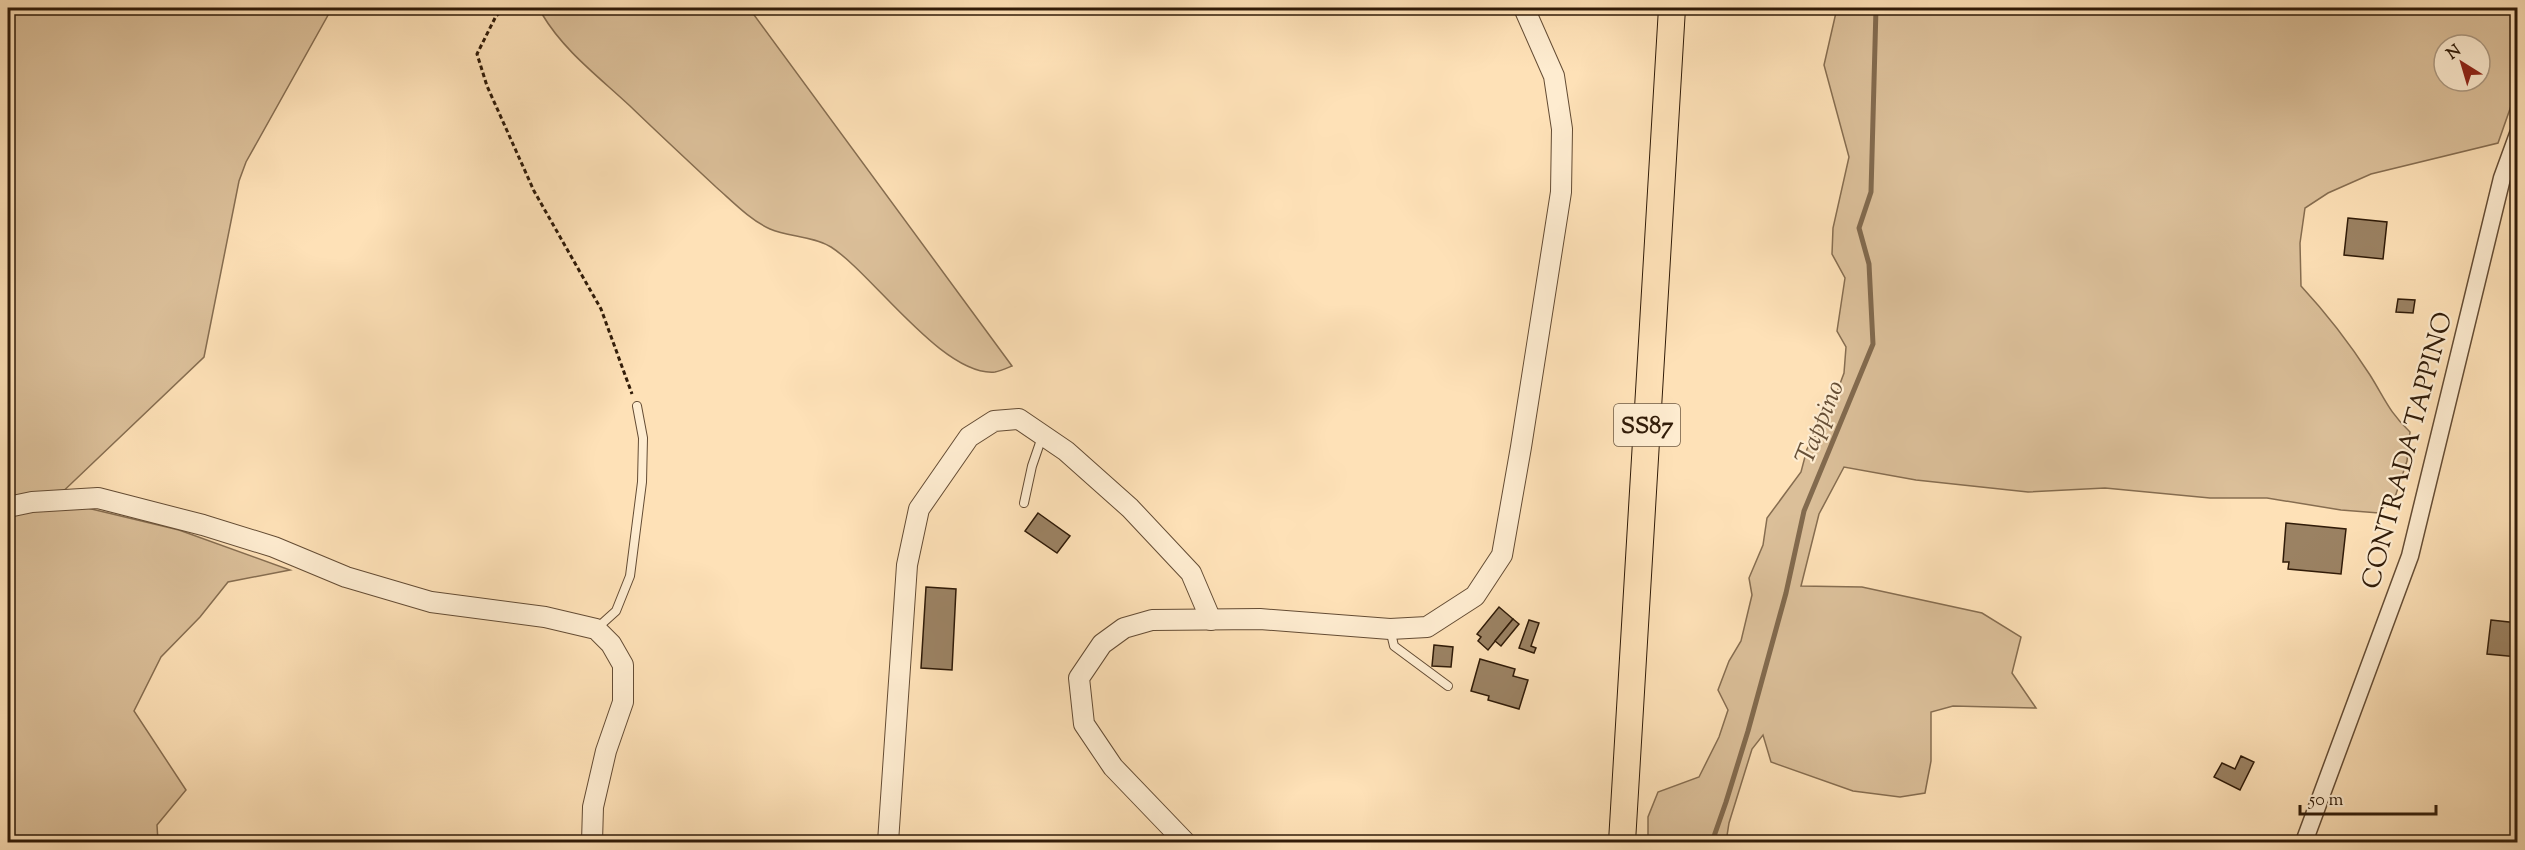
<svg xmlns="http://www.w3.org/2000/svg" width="2525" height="850" viewBox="0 0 2525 850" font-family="'Sorts Mill Goudy',serif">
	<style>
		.green { fill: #dbbf99; stroke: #866d50; stroke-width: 1.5; fill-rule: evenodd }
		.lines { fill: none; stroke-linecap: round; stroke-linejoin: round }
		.stream { stroke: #826a4e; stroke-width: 5 }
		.building { fill: #9b8263; stroke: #301b08; stroke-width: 1.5 }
		.service-casing { stroke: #644c34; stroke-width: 10 }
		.minor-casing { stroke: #644c34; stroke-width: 19 }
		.tertiary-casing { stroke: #644c34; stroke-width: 22 }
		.primary-casing { stroke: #301b08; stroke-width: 28 }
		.path { stroke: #301b08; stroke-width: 3; stroke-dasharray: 4.5 3; stroke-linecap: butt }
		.service { stroke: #feecd0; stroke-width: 8 }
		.minor { stroke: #feecd0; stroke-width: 16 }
		.tertiary { stroke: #feecd0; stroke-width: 20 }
		.primary { stroke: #fee1b7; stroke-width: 26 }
		.labels { text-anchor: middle; stroke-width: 4.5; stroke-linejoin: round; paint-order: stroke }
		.shield { fill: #feecd0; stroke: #6e5a44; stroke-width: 1.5 }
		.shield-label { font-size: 24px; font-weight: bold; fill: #301b08 }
		.street-label { font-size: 26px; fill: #301b08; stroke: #feecd0 }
		.water-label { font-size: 27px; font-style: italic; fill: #664f36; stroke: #feecd0 }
	</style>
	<rect width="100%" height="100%" fill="#fee1b7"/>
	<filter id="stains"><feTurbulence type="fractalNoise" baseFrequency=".00333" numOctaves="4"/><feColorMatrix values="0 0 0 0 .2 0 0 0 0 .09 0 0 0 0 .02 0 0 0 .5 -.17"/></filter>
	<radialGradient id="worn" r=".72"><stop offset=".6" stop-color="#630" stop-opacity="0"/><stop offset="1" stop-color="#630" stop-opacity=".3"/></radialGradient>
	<g class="green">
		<polygon points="8,8 332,8 246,162 239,181 204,357 54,500 179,530 290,570 228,582 200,617 161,657 134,711 186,790 157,825 158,842 8,842"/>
		<path d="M 549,8 L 749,8 L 1012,366 C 1007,368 1000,371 995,372 C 943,377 872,273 831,247 C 813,236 788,237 770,229 C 750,220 732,201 716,187 C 687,160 658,133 630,106 C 599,77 564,51 542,14 Z"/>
		<path d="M 1837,8 L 2517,8 L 2517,89 L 2498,143 L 2371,174 L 2328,193 L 2305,208 L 2300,243 L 2301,286 C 2327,314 2350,344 2370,375 C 2385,399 2389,412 2410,432 L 2407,461 L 2394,500 L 2379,513 L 2341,510 L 2267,498 L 2210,498 L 2105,488 L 2028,492 L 1916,480 L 1844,467 L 1819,514 L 1801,586 L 1862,587 L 1982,613 L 2021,637 L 2012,673 L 2036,708 L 1953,706 L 1931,712 L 1931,761 L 1925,793 L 1900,797 L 1853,791 L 1771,762 L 1763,735 L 1752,749 L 1729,823 L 1726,842 L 1648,842 L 1648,817 L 1658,792 L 1699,777 L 1719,737 L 1728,710 L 1718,690 L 1729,661 L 1741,641 L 1752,595 L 1749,578 L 1763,545 L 1767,518 L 1801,472 L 1807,449 L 1828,416 L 1844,373 L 1846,347 L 1837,331 L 1845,278 L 1832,254 L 1833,228 L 1849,157 L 1824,65 ZM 2444,45 L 2480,45 L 2480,81 L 2444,81 Z"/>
	</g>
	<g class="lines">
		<polyline class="stream" points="1712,842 1726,802 1748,731 1786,593 1804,511 1873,344 1869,264 1859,228 1871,192 1876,8"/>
	</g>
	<g class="building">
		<polygon points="2348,218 2387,222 2383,259 2344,255"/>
		<polygon points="2398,299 2415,300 2413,313 2396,312"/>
		<polygon points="1038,513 1070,536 1057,553 1025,531"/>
		<polygon points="2286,523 2346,529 2341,574 2288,569 2289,562 2283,562"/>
		<polygon points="926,587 956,589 952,670 921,668"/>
		<polygon points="1499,607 1513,619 1488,650 1478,641 1481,637 1477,634"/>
		<polygon points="1513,619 1519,624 1501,646 1495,641"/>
		<polygon points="1529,620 1539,623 1531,646 1536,648 1534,653 1519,648"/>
		<polygon points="2491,620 2518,623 2518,657 2487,654"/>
		<polygon points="1434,645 1453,647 1451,667 1432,666"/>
		<polygon points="1480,659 1515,669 1513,676 1528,680 1519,709 1488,700 1489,696 1471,691"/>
		<polygon points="2241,756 2254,762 2240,790 2214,777 2222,763 2235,769"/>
	</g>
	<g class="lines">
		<defs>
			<g id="service">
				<polyline points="1024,503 1032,466 1043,434"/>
				<polyline points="596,629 616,611 630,576 642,482 643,438 637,406"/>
				<polyline points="1390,629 1394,646 1448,686"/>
			</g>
			<polyline id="minor" points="2304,842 2410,556 2502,178 2518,134"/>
			<g id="tertiary">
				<polyline points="8,507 32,502 98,498 203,525 274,547 346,577 431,602 545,617 596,629 611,644 623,665 623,702 606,751 593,807 592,842"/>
				<polyline points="888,842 907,565 919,509 969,437 994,421 1019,419 1066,451 1130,508 1191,573 1211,620"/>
				<polyline points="1185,842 1113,767 1084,724 1079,678 1102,644 1124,628 1152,620 1260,619 1390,629 1427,627 1475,596 1502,555 1521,447 1561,192 1562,129 1554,76 1524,8"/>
			</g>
			<polyline id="primary" points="1622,842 1672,8"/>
		</defs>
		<use href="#service" class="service-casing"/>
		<use href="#minor" class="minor-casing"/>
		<use href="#tertiary" class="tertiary-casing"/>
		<use href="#primary" class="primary-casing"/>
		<polyline class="path" points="506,8 496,16 477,54 487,86 534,191 601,309 632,394"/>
		<use href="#service" class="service"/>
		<use href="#minor" class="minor"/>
		<use href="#tertiary" class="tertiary"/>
		<use href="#primary" class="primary"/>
	</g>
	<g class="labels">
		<rect class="shield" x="1614" y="404" width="66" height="42" rx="4.5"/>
		<g class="shield-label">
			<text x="1647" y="433">SS87</text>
		</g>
		<g class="street-label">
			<text transform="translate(2406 450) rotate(-75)" y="9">CONTRADA TAPPINO</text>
		</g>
		<g class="water-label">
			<text transform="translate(1819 422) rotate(-68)" y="9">Tappino</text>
		</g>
	</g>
	<rect width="2525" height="850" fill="none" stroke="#fee1b7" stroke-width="30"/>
	<rect x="9" y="9" width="2507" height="832" fill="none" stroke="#301b08" stroke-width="3"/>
	<rect x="15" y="15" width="2495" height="820" fill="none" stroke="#301b08" stroke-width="1.5"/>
	<g transform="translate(2462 63) rotate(323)"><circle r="28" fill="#feecd0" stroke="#ac9880" stroke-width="1.5"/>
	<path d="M0-4.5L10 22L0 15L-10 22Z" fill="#8f2418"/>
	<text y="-9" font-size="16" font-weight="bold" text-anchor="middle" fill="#301b08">N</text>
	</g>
	<path d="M2300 805v9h136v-9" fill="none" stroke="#301b08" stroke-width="3"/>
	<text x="2309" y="805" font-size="18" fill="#301b08" stroke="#feecd0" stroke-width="4.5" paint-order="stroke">50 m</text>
	<rect width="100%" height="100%" filter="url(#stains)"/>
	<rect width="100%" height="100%" fill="url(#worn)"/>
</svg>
